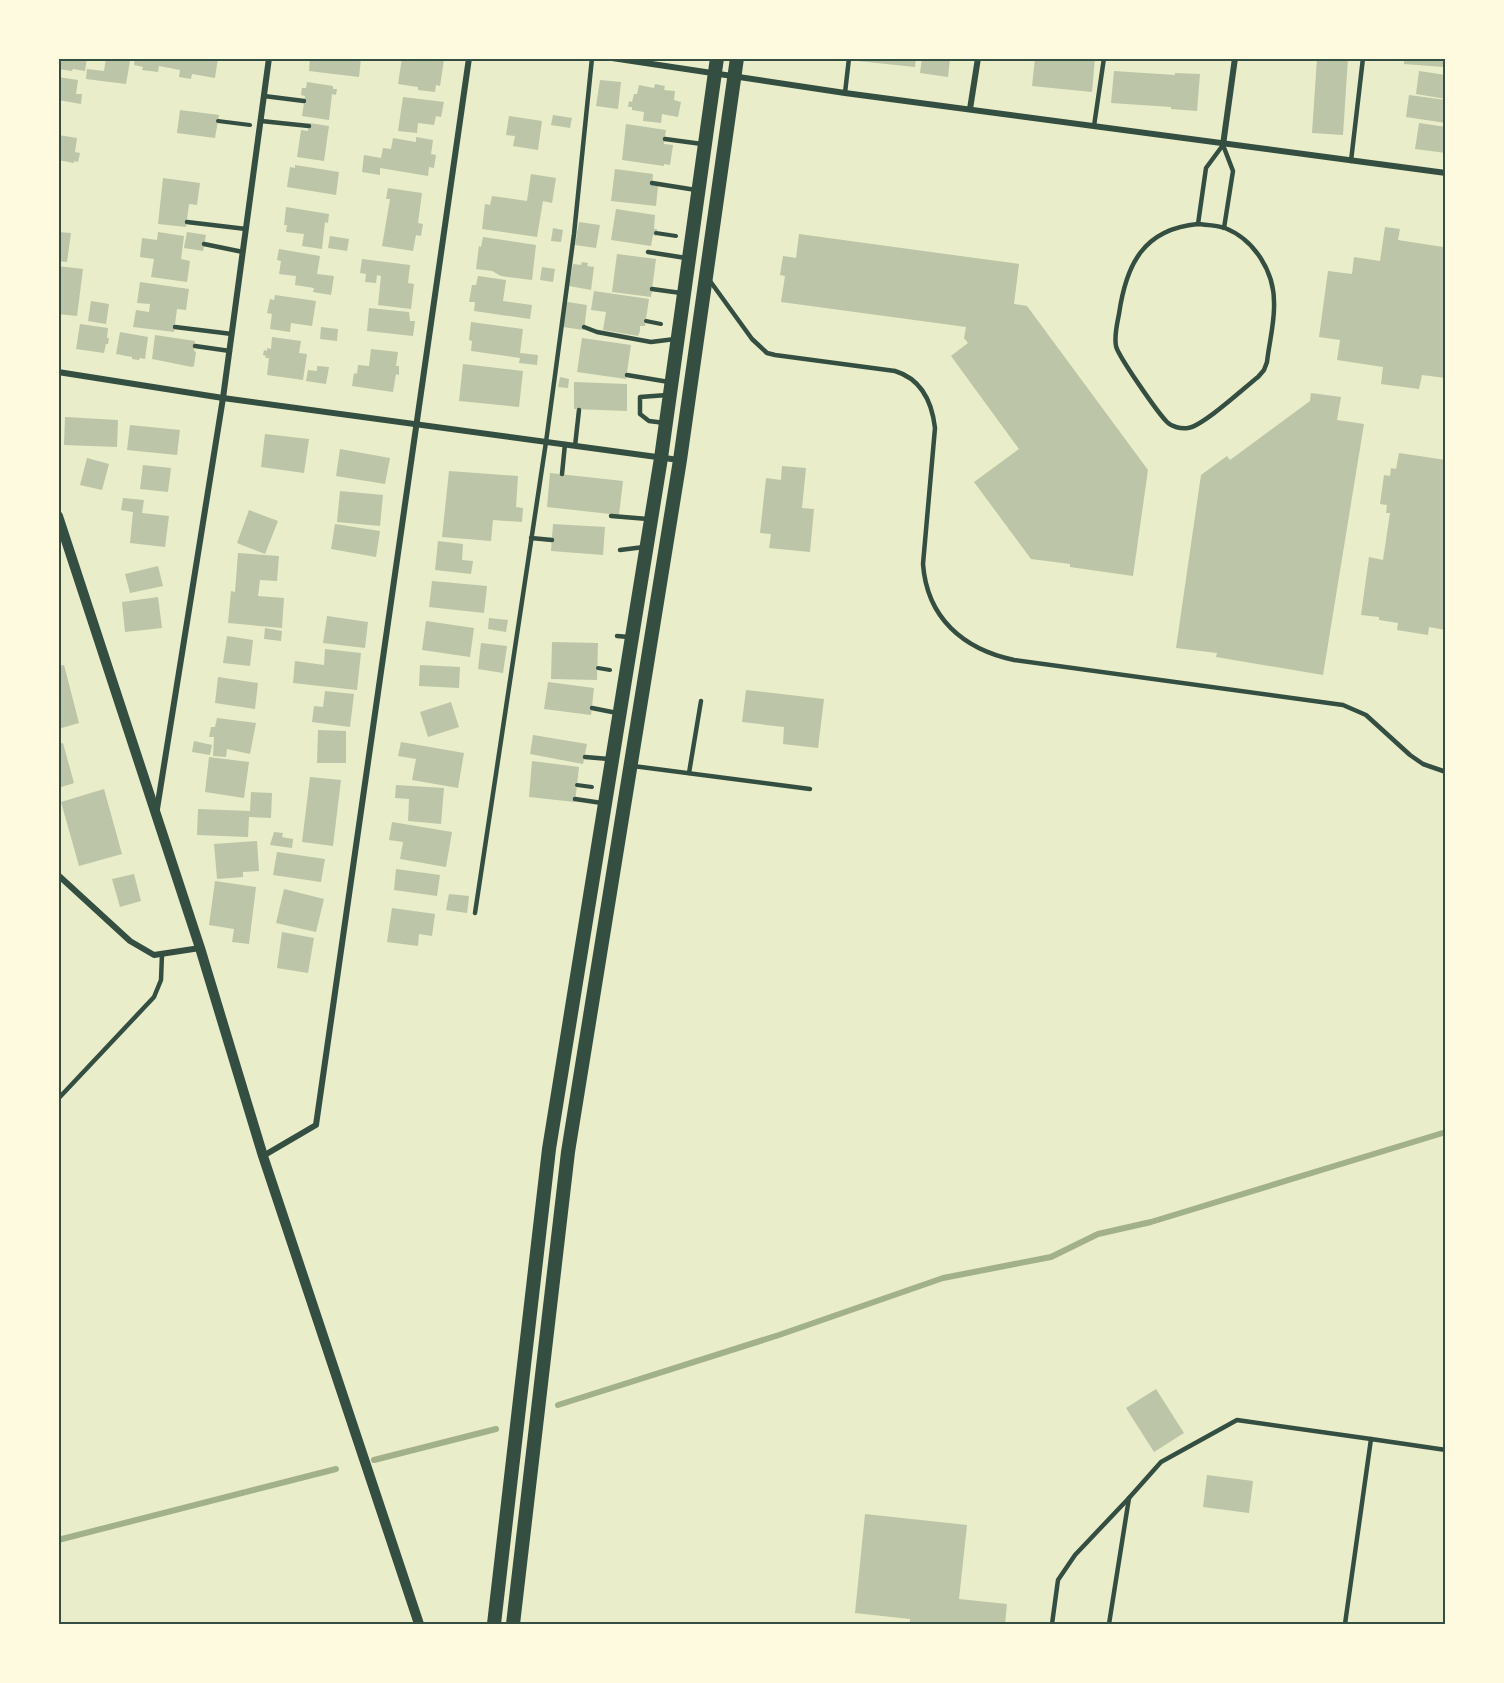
<svg xmlns="http://www.w3.org/2000/svg" width="1504" height="1683" viewBox="0 0 1504 1683" font-family="'Alegreya Sans',sans-serif">
	<style>
		.lines { fill: none; stroke-linecap: round; stroke-linejoin: round }
		.stream { stroke: #a3b18a; stroke-width: 6 }
		.building { fill: #bcc5a7 }
		.path { stroke: #344e41; stroke-width: 4 }
		.service { stroke: #344e41; stroke-width: 4.5 }
		.minor { stroke: #344e41; stroke-width: 6 }
		.tertiary { stroke: #344e41; stroke-width: 10 }
		.primary { stroke: #344e41; stroke-width: 14 }
		.neatline { fill: none; stroke: #344e41; stroke-width: 2 }
	</style>
	<rect width="100%" height="100%" fill="#e9edc9"/>
	<g class="lines">
		<g class="stream">
			<polyline points="558,1405 779,1335 943,1278 1051,1257 1098,1234 1151,1222 1446,1132"/>
			<polyline points="374,1460 496,1429"/>
			<polyline points="58,1540 336,1469"/>
		</g>
	</g>
	<g class="building">
		<polygon points="58,58 87,58 85,71 73,69 72,71 58,69"/>
		<polygon points="106,58 122,58 122,60 130,61 126,84 86,79 87,69 104,71"/>
		<polygon points="135,58 218,58 215,78 192,74 191,79 179,77 180,70 159,66 158,72 142,70 143,67 134,65"/>
		<polygon points="310,58 361,58 359,77 309,71"/>
		<polygon points="402,58 444,60 440,86 436,85 435,92 418,90 418,87 398,84"/>
		<polygon points="858,58 916,58 915,67 858,61"/>
		<polygon points="922,58 950,58 948,77 920,73"/>
		<polygon points="1035,58 1095,58 1092,92 1032,86"/>
		<polygon points="1317,58 1348,58 1343,135 1312,133"/>
		<polygon points="1404,58 1445,58 1444,67 1404,64"/>
		<polygon points="1114,71 1175,75 1175,73 1200,74 1197,111 1171,109 1171,107 1111,103"/>
		<polygon points="1419,71 1446,75 1446,99 1416,94"/>
		<polygon points="58,77 78,80 76,94 82,94 81,104 58,100"/>
		<polygon points="600,80 621,82 618,109 596,106"/>
		<polygon points="307,82 333,86 333,89 337,89 336,95 332,94 329,120 302,116 305,96 301,95 302,88 306,88"/>
		<polygon points="655,84 665,86 664,90 675,91 674,100 681,102 678,117 662,114 661,123 643,121 644,112 632,110 632,107 628,107 629,101 632,102 634,94 637,94 639,85 654,88"/>
		<polygon points="1409,95 1446,100 1446,123 1406,117"/>
		<polygon points="403,97 444,102 441,117 436,116 434,125 418,123 417,133 398,131"/>
		<polygon points="180,110 219,115 215,138 177,133"/>
		<polygon points="553,115 572,118 570,128 551,125"/>
		<polygon points="509,116 542,121 538,150 513,146 515,136 506,135"/>
		<polygon points="309,123 329,126 324,161 297,157 301,130 308,131"/>
		<polygon points="1419,123 1446,127 1446,153 1415,149"/>
		<polygon points="626,124 666,130 664,144 673,145 670,165 664,164 664,166 622,160"/>
		<polygon points="58,135 77,138 75,152 80,153 78,162 74,161 74,163 58,160"/>
		<polygon points="416,137 433,140 431,154 436,155 434,168 429,167 428,176 380,168 380,175 362,172 364,155 381,158 383,148 391,149 393,138 416,142"/>
		<polygon points="295,165 339,172 336,195 287,187 290,167 295,168"/>
		<polygon points="615,169 653,174 652,185 658,186 656,206 611,201"/>
		<polygon points="531,174 556,178 552,203 543,201 537,237 482,229 485,204 490,205 492,196 527,201"/>
		<polygon points="163,178 200,183 197,205 189,204 186,227 158,224"/>
		<polygon points="388,188 422,193 418,223 423,224 421,236 416,235 413,251 382,246 390,199 386,199"/>
		<polygon points="286,207 329,214 328,223 325,222 322,249 302,246 304,234 286,232 287,225 284,225"/>
		<polygon points="616,209 655,215 654,229 657,229 656,236 653,235 651,246 611,240"/>
		<polygon points="579,222 600,225 596,248 575,245"/>
		<polygon points="1385,227 1400,229 1398,240 1443,247 1444,236 1446,236 1446,378 1422,375 1419,389 1381,384 1383,367 1337,360 1340,340 1319,337 1328,271 1352,274 1354,257 1380,261"/>
		<polygon points="553,228 563,230 561,242 551,241"/>
		<polygon points="58,232 71,233 67,262 58,261"/>
		<polygon points="158,232 184,236 181,259 190,261 187,282 151,277 154,259 140,257 142,238 157,240"/>
		<polygon points="187,232 206,235 203,251 184,248"/>
		<polygon points="799,234 1019,264 1014,304 1027,306 1148,470 1133,576 1070,567 1070,564 1031,559 974,482 1019,449 951,356 968,343 964,338 966,327 781,302 785,276 780,275 783,256 796,258"/>
		<polygon points="330,236 349,239 347,251 328,248"/>
		<polygon points="483,237 536,245 532,280 501,276 492,271 476,269 479,246 481,247"/>
		<polygon points="279,249 320,256 317,274 334,276 331,295 313,292 314,288 295,285 296,276 279,274 281,261 277,260"/>
		<polygon points="617,254 656,259 651,297 612,292"/>
		<polygon points="362,259 410,265 408,283 414,284 411,309 378,305 381,276 377,275 376,283 365,282 366,274 360,273"/>
		<polygon points="582,262 588,263 587,266 594,267 591,290 569,286 573,264 581,265"/>
		<polygon points="58,266 83,269 77,316 58,314"/>
		<polygon points="542,267 555,269 553,282 540,280"/>
		<polygon points="478,276 506,280 503,301 532,305 530,319 474,311 475,302 469,302 472,285 476,285"/>
		<polygon points="140,282 189,289 186,310 177,309 174,332 133,327 136,310 149,312 150,304 137,303"/>
		<polygon points="594,291 649,299 645,326 640,326 640,331 638,336 603,330 606,312 591,310"/>
		<polygon points="275,295 316,301 312,326 291,323 290,332 270,329 272,314 267,313 270,299 274,300"/>
		<polygon points="91,301 109,304 106,324 88,321"/>
		<polygon points="567,302 587,305 584,330 563,327"/>
		<polygon points="369,308 409,312 410,321 415,321 413,336 367,331"/>
		<polygon points="471,322 523,329 520,353 538,355 537,365 519,363 520,358 471,351 472,341 469,340"/>
		<polygon points="80,324 108,328 107,338 109,338 108,344 106,344 104,353 76,349"/>
		<polygon points="321,327 338,329 337,341 320,339"/>
		<polygon points="120,332 148,337 145,359 140,358 139,360 132,359 132,357 116,354"/>
		<polygon points="155,335 195,341 194,351 196,352 194,366 192,367 152,359"/>
		<polygon points="272,337 301,341 299,353 307,354 303,380 267,375 269,358 265,358 266,356 263,355 264,350 267,351 267,348 271,349"/>
		<polygon points="582,338 631,345 626,379 577,372"/>
		<polygon points="371,349 398,352 396,366 399,366 399,375 396,374 393,392 352,386 354,373 357,374 358,365 369,366"/>
		<polygon points="463,364 523,371 519,407 459,401"/>
		<polygon points="317,366 329,367 326,384 306,381 308,370 317,371"/>
		<polygon points="560,377 569,379 568,388 558,387"/>
		<polygon points="574,382 627,384 627,411 574,409"/>
		<polygon points="1311,393 1341,397 1337,420 1364,424 1323,675 1216,657 1217,653 1176,648 1201,475 1227,456 1230,460 1310,401"/>
		<polygon points="65,417 118,420 117,447 64,445"/>
		<polygon points="130,425 180,430 177,455 127,450"/>
		<polygon points="265,434 309,439 304,473 261,467"/>
		<polygon points="340,449 390,458 385,484 336,476"/>
		<polygon points="1399,453 1446,460 1446,630 1429,627 1428,635 1397,630 1398,623 1379,620 1379,617 1361,615 1369,557 1383,560 1390,513 1386,513 1387,505 1380,504 1384,475 1390,476 1391,468 1396,469"/>
		<polygon points="87,458 109,464 102,490 80,485"/>
		<polygon points="143,465 171,468 168,492 140,489"/>
		<polygon points="782,466 806,468 802,508 814,509 810,552 769,548 771,534 760,533 766,478 781,480"/>
		<polygon points="449,471 518,476 516,507 523,508 522,522 493,520 491,541 442,537"/>
		<polygon points="550,473 623,481 619,515 547,507"/>
		<polygon points="340,491 383,495 380,526 337,522"/>
		<polygon points="123,498 144,500 142,513 169,516 165,547 130,543 133,512 121,510"/>
		<polygon points="249,510 278,521 265,554 237,543"/>
		<polygon points="335,524 380,531 376,557 331,549"/>
		<polygon points="553,524 605,527 603,555 551,551"/>
		<polygon points="438,541 463,544 462,560 473,561 471,574 435,570"/>
		<polygon points="238,553 279,556 277,581 260,580 258,596 284,598 282,628 228,623 231,591 235,592"/>
		<polygon points="158,566 163,586 130,593 125,574"/>
		<polygon points="432,581 487,586 484,613 429,607"/>
		<polygon points="158,597 162,628 125,632 122,602"/>
		<polygon points="327,616 368,622 365,648 323,643"/>
		<polygon points="489,618 508,620 506,632 488,629"/>
		<polygon points="426,621 474,628 470,657 422,650"/>
		<polygon points="265,628 282,631 281,641 264,639"/>
		<polygon points="227,636 253,640 250,666 223,663"/>
		<polygon points="552,642 598,643 597,680 551,679"/>
		<polygon points="481,643 507,646 503,673 478,669"/>
		<polygon points="325,649 361,653 357,690 293,683 295,661 324,665"/>
		<polygon points="64,665 79,723 58,729 58,666"/>
		<polygon points="420,665 460,667 459,688 419,686"/>
		<polygon points="218,677 258,683 255,709 215,703"/>
		<polygon points="548,682 594,688 591,715 544,709"/>
		<polygon points="746,690 824,699 818,748 783,744 784,727 742,722"/>
		<polygon points="325,691 354,694 350,727 312,722 314,706 323,707"/>
		<polygon points="451,702 459,727 428,737 420,712"/>
		<polygon points="217,718 256,723 250,754 227,749 226,757 213,756 214,737 209,737 211,727 215,727"/>
		<polygon points="318,730 346,731 346,763 317,763"/>
		<polygon points="533,735 587,744 583,764 530,754"/>
		<polygon points="194,741 212,745 210,755 192,752"/>
		<polygon points="401,742 464,753 458,788 412,780 416,759 398,756"/>
		<polygon points="63,743 74,783 58,788 58,744"/>
		<polygon points="209,757 249,762 244,798 205,792"/>
		<polygon points="532,761 579,767 575,802 529,797"/>
		<polygon points="310,777 341,780 333,846 302,842"/>
		<polygon points="396,785 444,788 441,824 408,821 409,799 395,798"/>
		<polygon points="104,789 122,854 79,866 61,802"/>
		<polygon points="251,792 272,793 271,818 249,817 248,837 197,835 198,809 250,811"/>
		<polygon points="392,822 452,832 446,867 400,859 403,842 389,840"/>
		<polygon points="274,832 283,833 282,837 293,839 292,848 270,845"/>
		<polygon points="257,841 259,871 243,872 243,877 217,879 214,844"/>
		<polygon points="277,852 325,859 321,882 273,875"/>
		<polygon points="396,869 440,875 437,896 394,890"/>
		<polygon points="134,874 141,901 120,907 112,879"/>
		<polygon points="215,881 256,887 249,944 232,942 234,929 209,925"/>
		<polygon points="284,889 324,899 316,932 276,923"/>
		<polygon points="449,894 469,896 467,913 446,910"/>
		<polygon points="392,908 435,914 432,936 419,934 418,946 387,942"/>
		<polygon points="282,932 314,938 308,973 277,968"/>
		<polygon points="1156,1389 1184,1433 1154,1452 1126,1408"/>
		<polygon points="1207,1475 1253,1481 1249,1513 1203,1507"/>
		<polygon points="865,1514 967,1525 959,1599 1007,1604 1005,1624 910,1624 910,1619 855,1613"/>
	</g>
	<g class="lines">
		<g class="path">
			<polyline points="218,121 250,125"/>
			<polyline points="656,233 676,236"/>
			<polyline points="646,321 661,324"/>
			<polyline points="598,668 610,670"/>
			<polyline points="577,785 592,787"/>
		</g>
		<g class="service">
			<polyline points="845,93 849,58"/>
			<polyline points="264,96 304,101"/>
			<polyline points="261,121 309,126"/>
			<polyline points="1094,126 1104,58"/>
			<polyline points="665,139 702,144"/>
			<polyline points="1223,145 1233,171 1224,228"/>
			<polyline points="1351,161 1363,58"/>
			<polyline points="652,183 696,190"/>
			<polyline points="187,222 246,229"/>
			<path d="M 1198,224 C 1207,225 1217,225 1225,228 C 1255,240 1274,272 1274,302 C 1275,322 1269,343 1267,362 L 1264,370 L 1258,377 C 1244,388 1203,426 1188,428 C 1181,429 1172,427 1167,422 C 1158,413 1118,356 1116,346 C 1114,336 1117,324 1119,314 C 1126,265 1143,229 1198,224 Z"/>
			<polyline points="1198,224 1206,168 1223,145"/>
			<polyline points="204,244 243,252"/>
			<polyline points="648,252 686,258"/>
			<path d="M 710,281 L 752,339 L 767,353 L 775,355 L 895,371 C 921,379 932,402 935,428 L 923,564 C 927,618 963,649 1014,660 L 1343,705 L 1366,715 L 1410,755 L 1423,764 L 1446,772"/>
			<polyline points="652,289 681,293"/>
			<polyline points="175,327 232,334"/>
			<polyline points="584,327 597,332 651,342 675,339"/>
			<polyline points="195,346 230,351"/>
			<polyline points="627,375 669,382"/>
			<polyline points="665,423 649,421 640,414 640,397 667,395"/>
			<polyline points="575,446 579,410"/>
			<polyline points="562,474 565,444"/>
			<polyline points="611,516 648,519"/>
			<polyline points="531,538 552,540"/>
			<polyline points="620,550 644,547"/>
			<polyline points="617,636 629,637"/>
			<polyline points="592,708 617,713"/>
			<polyline points="585,757 609,759"/>
			<polyline points="633,766 810,789"/>
			<polyline points="689,773 701,701"/>
			<polyline points="575,799 602,803"/>
			<polyline points="475,913 546,442 574,234 592,58"/>
			<polyline points="58,1099 154,997 161,980 162,954"/>
			<polyline points="1052,1624 1058,1580 1075,1555 1129,1498"/>
			<polyline points="1109,1624 1129,1498 1161,1462 1237,1420 1371,1439"/>
			<polyline points="1345,1624 1371,1439 1446,1450"/>
		</g>
		<g class="minor">
			<polyline points="612,58 845,93 1446,173"/>
			<polyline points="970,109 978,58"/>
			<polyline points="1223,145 1235,58"/>
			<polyline points="58,372 223,398 679,460"/>
			<polyline points="157,809 223,398 269,58"/>
			<polyline points="58,875 130,941 154,955 200,948"/>
			<polyline points="263,1156 316,1125 469,58"/>
		</g>
		<polyline class="tertiary" points="58,516 200,948 263,1156 419,1624"/>
		<g class="primary">
			<polyline points="494,1624 549,1149 661,458 717,58"/>
			<polyline points="513,1624 568,1152 680,460 737,58"/>
		</g>
	</g>
	<rect width="1504" height="1683" fill="none" stroke="#fefae0" stroke-width="120"/>
	<rect x="60" y="60" width="1384" height="1563" class="neatline"/>
</svg>
